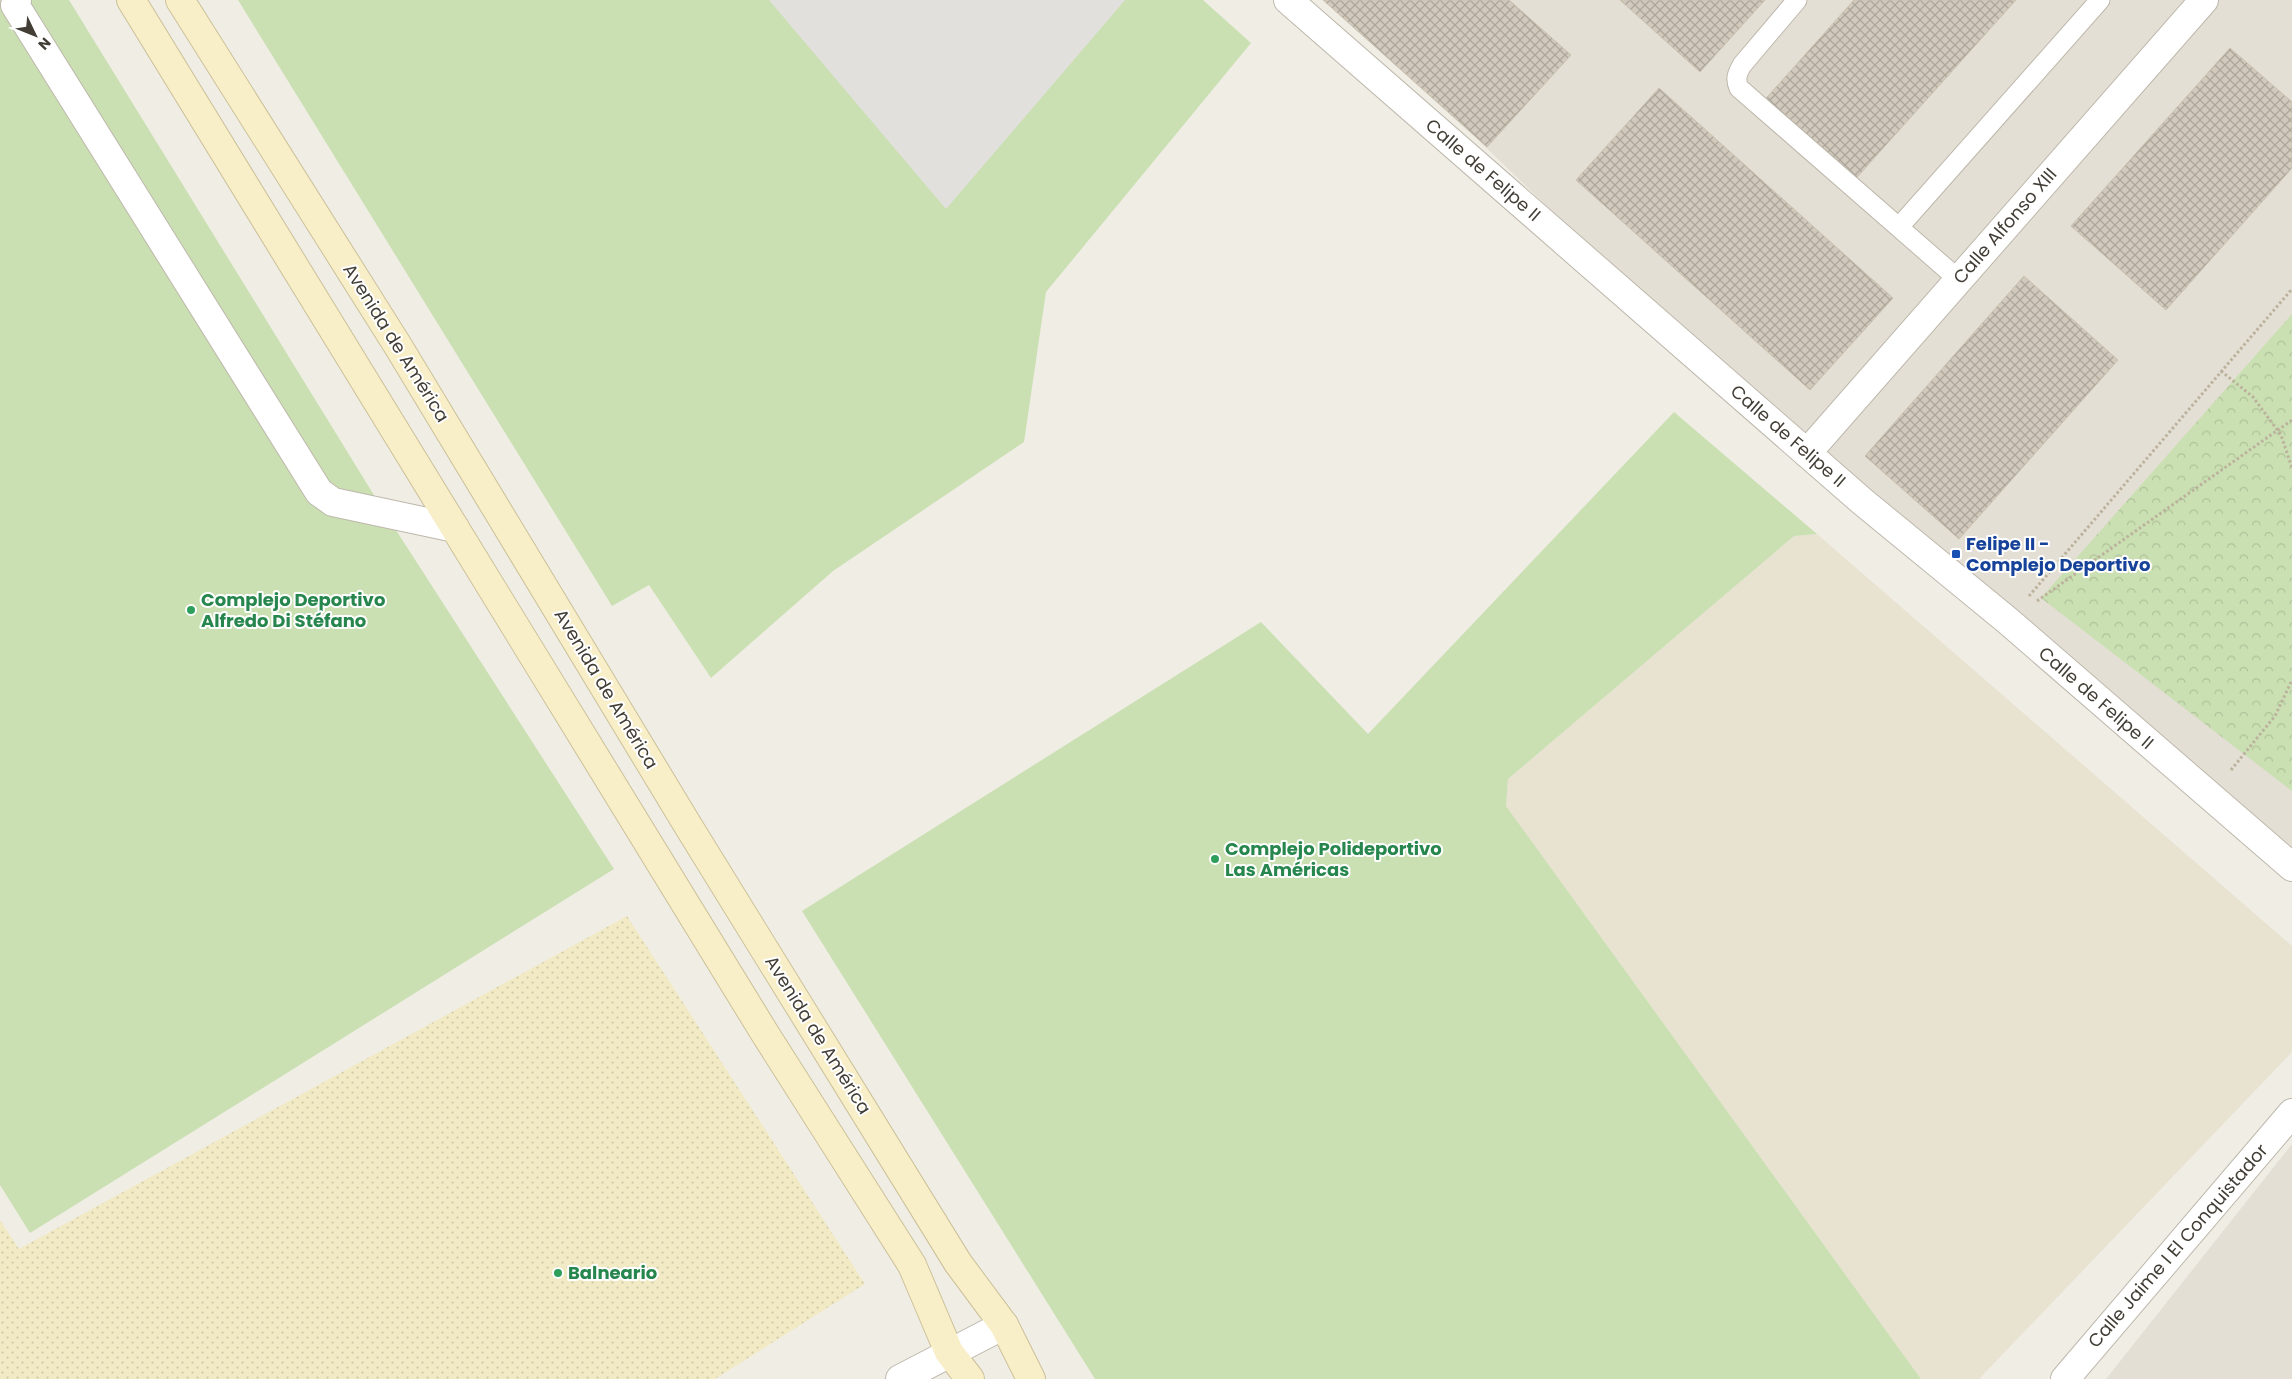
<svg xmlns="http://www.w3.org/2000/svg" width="2292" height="1379" viewBox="0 0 2292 1379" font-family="Poppins,sans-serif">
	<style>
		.residential { fill: #e4dfd4 }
		.education { fill: #e8e2d1 }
		.green { fill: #cae0b2 }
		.sand { fill: url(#sand-dots) }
		.park { fill: url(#park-crowns) }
		.parking { fill: #e2e0dd }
		.building { fill: url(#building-cross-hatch); stroke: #cac1b0 }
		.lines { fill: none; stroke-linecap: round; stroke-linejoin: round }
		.lane-casing { stroke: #beb8ac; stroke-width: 21 }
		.street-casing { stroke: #beb8ac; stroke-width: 30 }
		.secondary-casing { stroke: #cbc199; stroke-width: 30 }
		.path { stroke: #bbb19c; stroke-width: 3; stroke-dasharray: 2.5 2.5; stroke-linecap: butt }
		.lane { stroke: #fff; stroke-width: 19 }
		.street { stroke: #fff; stroke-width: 28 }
		.secondary { stroke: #f8eec8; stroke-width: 28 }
		.transit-dot { fill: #1a4fb4; stroke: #fff; stroke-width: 2 }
		.leisure-dot { fill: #2e9e5b; stroke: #fff; stroke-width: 2 }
		.labels { text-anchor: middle; stroke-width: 4; stroke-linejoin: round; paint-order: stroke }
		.street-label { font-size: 18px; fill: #423e36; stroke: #fff }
		.transit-label { font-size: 18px; font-weight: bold; fill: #164399; stroke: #fff; text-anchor: start }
		.leisure-label { font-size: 18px; font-weight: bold; fill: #27864d; stroke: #fff; text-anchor: start }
	</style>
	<defs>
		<pattern id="sand-dots" width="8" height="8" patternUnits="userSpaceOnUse" patternTransform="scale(1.25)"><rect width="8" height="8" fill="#f1eac4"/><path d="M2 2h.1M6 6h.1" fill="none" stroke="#d0caa9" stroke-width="1.8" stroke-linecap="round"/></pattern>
		<pattern id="park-crowns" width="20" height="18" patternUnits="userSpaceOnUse" patternTransform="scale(1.25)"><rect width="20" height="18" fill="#cae0b2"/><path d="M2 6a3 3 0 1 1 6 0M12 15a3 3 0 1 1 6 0" fill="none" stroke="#afc19a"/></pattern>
		<pattern id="building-cross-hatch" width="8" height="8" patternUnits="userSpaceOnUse" patternTransform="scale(1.25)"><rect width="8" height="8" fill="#d1c9bc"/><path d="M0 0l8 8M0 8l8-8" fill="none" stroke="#aba59a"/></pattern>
	</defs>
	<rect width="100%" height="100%" fill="#f0ede5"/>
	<g class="residential">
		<polygon points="1333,0 2292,0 2292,850 1706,360"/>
		<polygon points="2292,1144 2292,1379 2106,1379"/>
	</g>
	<polygon class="education" points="1817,534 2292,946 2292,1052 1979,1379 1921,1379 1506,806 1508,779 1794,536"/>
	<g class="green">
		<polygon points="0,0 69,0 385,513 614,869 30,1233 0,1185"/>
		<polygon points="238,0 1203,0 1251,43 1046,292 1024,442 833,571 711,678 649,585 612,606"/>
		<polygon points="1674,412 1817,534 1794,536 1508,779 1506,806 1921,1379 1095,1379 802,911 1261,622 1368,734"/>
	</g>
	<polygon class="sand" points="627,916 865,1284 715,1379 0,1379 0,1220 19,1249"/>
	<polygon class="park" points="2292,314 2292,791 2041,598"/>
	<polygon class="parking" points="769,0 1125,0 946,209"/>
	<g class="building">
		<polygon points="1323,0 1509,0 1571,55 1487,147"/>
		<polygon points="1620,0 1765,0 1700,72"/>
		<polygon points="1854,0 2016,0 1850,185 1760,105"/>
		<polygon points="2230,48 2292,102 2292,168 2166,310 2071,226"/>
		<polygon points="1659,88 1893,298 1810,390 1576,180"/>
		<polygon points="2024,276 2118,360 1959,539 1865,456"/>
	</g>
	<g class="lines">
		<defs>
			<g id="lane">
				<path d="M 1797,0 L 1742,65 C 1737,74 1735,79 1739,88 L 1958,279"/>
				<polyline points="1899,227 2100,0"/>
			</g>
			<g id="street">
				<polyline points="17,0 15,5 319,492 333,502 455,528"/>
				<polyline points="1288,0 1863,502 2008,621 2292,867"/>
				<polyline points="1807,453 2204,0"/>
				<polyline points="900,1379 1004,1325"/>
				<polyline points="2065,1379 2292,1113"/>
			</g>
			<g id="secondary">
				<polyline points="131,0 764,1032 912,1265 949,1352 970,1379"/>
				<polyline points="180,0 398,346 687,824 958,1263 1004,1325 1031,1379"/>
			</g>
		</defs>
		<use href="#lane" class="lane-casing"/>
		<use href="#street" class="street-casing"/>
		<use href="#secondary" class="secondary-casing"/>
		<g class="path">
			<polyline points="2221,371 2253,397 2281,435 2292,468"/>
			<polyline points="2029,596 2292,289"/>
			<polyline points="2037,601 2292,420"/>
			<polyline points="2231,770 2275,716 2292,680"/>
		</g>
		<use href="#lane" class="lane"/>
		<use href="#street" class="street"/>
		<use href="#secondary" class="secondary"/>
	</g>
	<rect class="transit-dot" x="1951" y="549" width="10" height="10" rx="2.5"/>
	<g class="leisure-dot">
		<circle cx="191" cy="610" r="5"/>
		<circle cx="1215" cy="859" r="5"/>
		<circle cx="558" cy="1273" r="5"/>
	</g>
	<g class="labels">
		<g class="street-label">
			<text transform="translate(1483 170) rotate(41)" y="6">Calle de Felipe II</text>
			<text transform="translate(2005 226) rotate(-49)" y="6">Calle Alfonso XIII</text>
			<text transform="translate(396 343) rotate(58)" y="6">Avenida de América</text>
			<text transform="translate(1788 436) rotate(41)" y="6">Calle de Felipe II</text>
			<text transform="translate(606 689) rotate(59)" y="6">Avenida de América</text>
			<text transform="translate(2096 698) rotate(41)" y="6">Calle de Felipe II</text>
			<text transform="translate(818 1035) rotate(58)" y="6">Avenida de América</text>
			<text transform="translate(2178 1246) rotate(-49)" y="6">Calle Jaime I El Conquistador</text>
		</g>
		<g class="transit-label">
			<text x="1966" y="550">Felipe II -<tspan x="1966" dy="21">Complejo Deportivo</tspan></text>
		</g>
		<g class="leisure-label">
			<text x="201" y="606">Complejo Deportivo<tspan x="201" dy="21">Alfredo Di Stéfano</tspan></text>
			<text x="1225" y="855">Complejo Polideportivo<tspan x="1225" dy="21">Las Américas</tspan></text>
			<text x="568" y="1279">Balneario</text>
		</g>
	</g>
	<g transform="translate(35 35) rotate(133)" stroke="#ffffff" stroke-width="4" paint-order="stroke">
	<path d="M0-4L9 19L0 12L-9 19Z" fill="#423e36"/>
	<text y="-8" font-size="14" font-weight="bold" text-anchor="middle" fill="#423e36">N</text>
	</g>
</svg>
